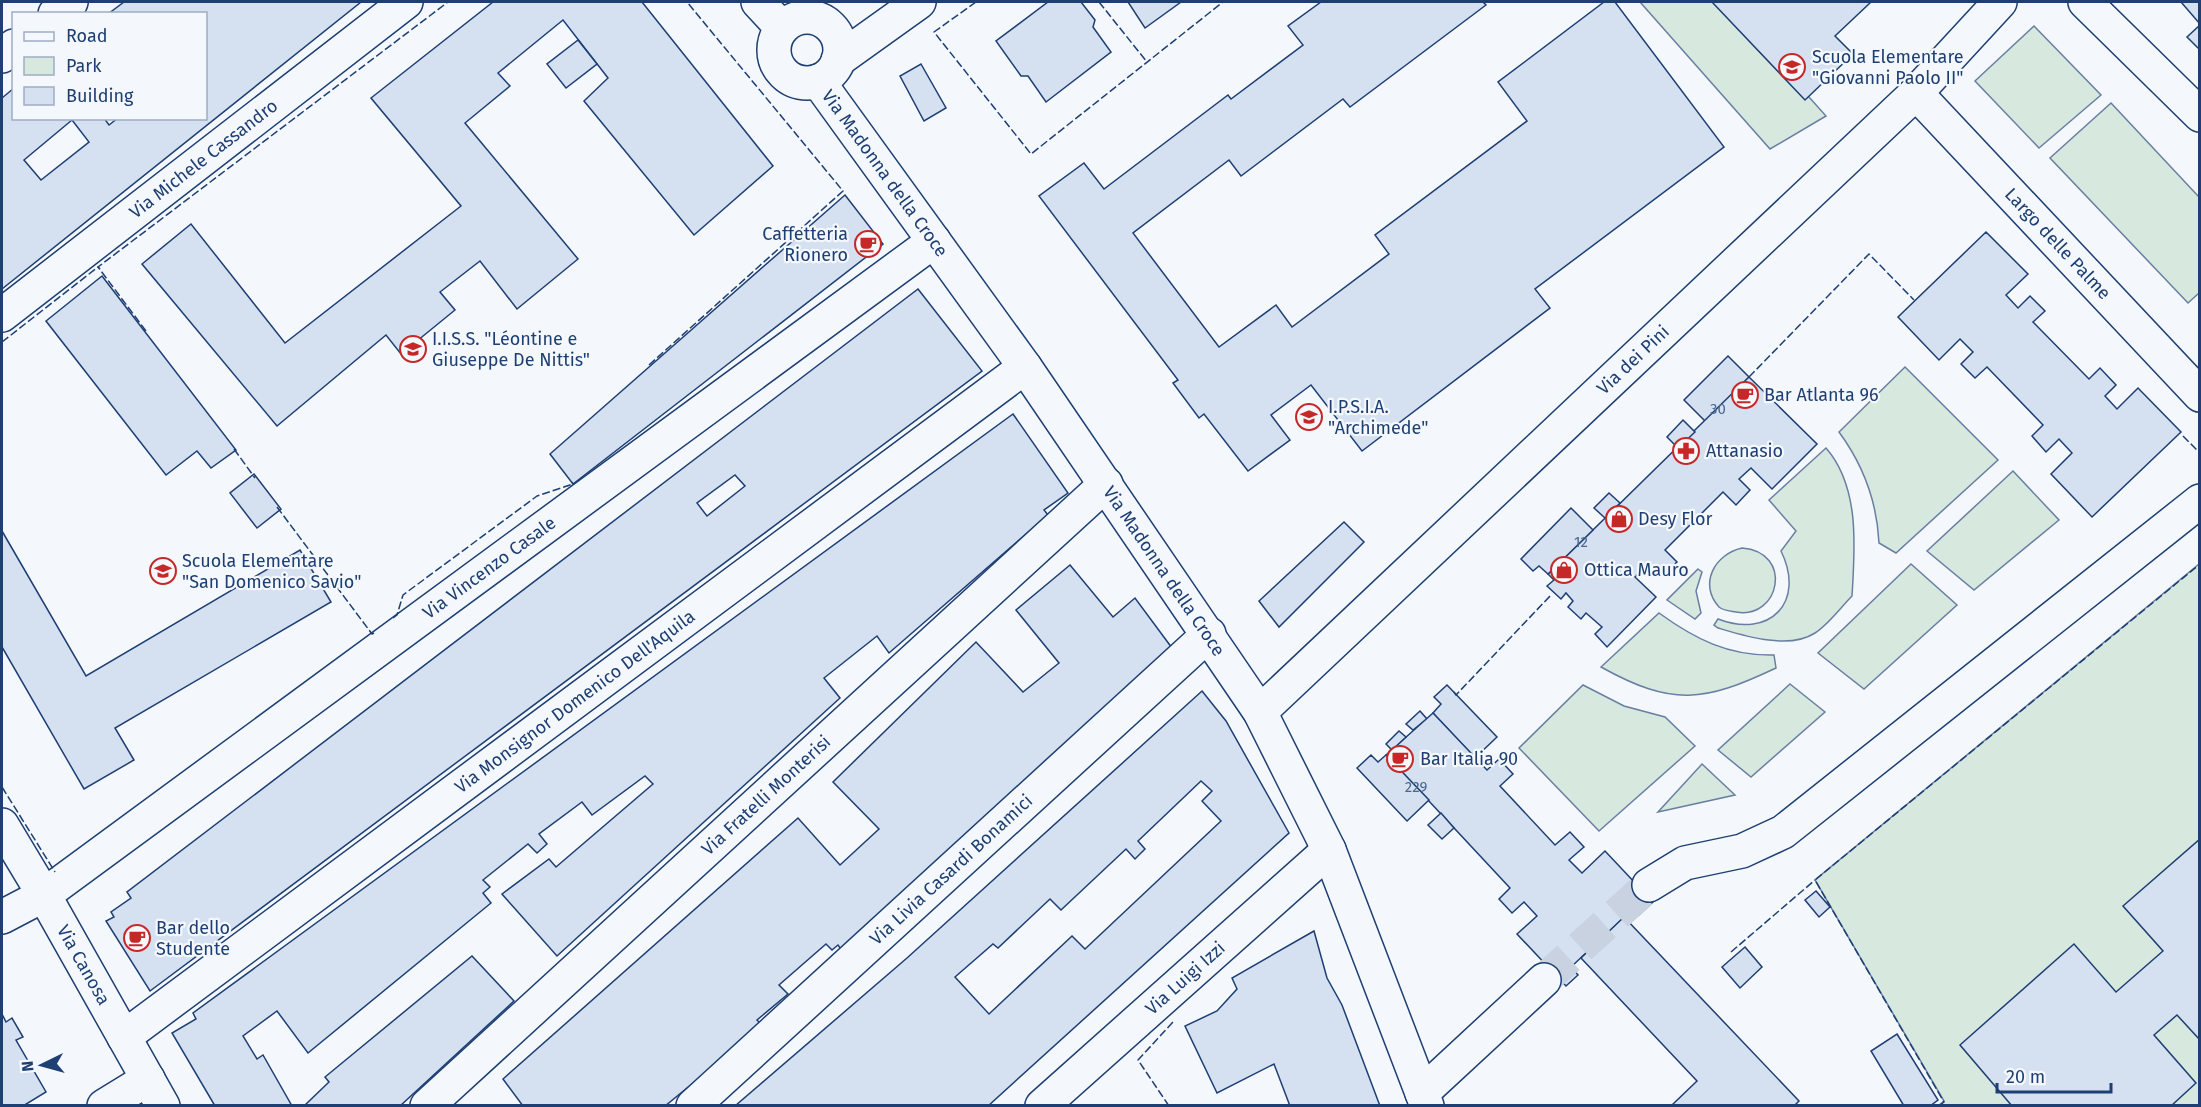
<svg xmlns="http://www.w3.org/2000/svg" width="2201" height="1107" viewBox="0 0 2201 1107" font-family="'Fira Sans',sans-serif">
	<style>
		.green { fill: #d7e8df; stroke: #687fa3; stroke-width: 1.5 }
		.building { fill: #d5e0f0; stroke: #1d3f73; stroke-width: 1.5; fill-rule: evenodd }
		.lines { fill: none; stroke-linecap: round; stroke-linejoin: round }
		.minor-tunnel { stroke: #c9d2e0; stroke-width: 33; stroke-dasharray: 33 16; stroke-linecap: butt }
		.minor-casing { stroke: #1d3f73; stroke-width: 36 }
		.minor { stroke: #f4f7fb; stroke-width: 33 }
		.fence { stroke: #1d3f73; stroke-width: 1.5; stroke-dasharray: 8 3; stroke-linecap: butt }
		.labels { text-anchor: middle; stroke-width: 4.5; stroke-linejoin: round; paint-order: stroke }
		.number-label { font-size: 15px; fill: #4b6792 }
		.poi-label { font-size: 18px; fill: #1d3f73; stroke: #f4f7fb; text-anchor: start }
		.street-label { font-size: 18px; fill: #1d3f73; stroke: #f4f7fb }
	</style>
	<rect width="100%" height="100%" fill="#f4f7fb"/>
	<g class="green">
		<polygon points="1640,2 1724,2 1826,116 1770,149"/>
		<polygon points="2034,26 2101,95 2039,148 1975,81"/>
		<polygon points="2111,103 2199,197 2199,293 2188,303 2050,158"/>
		<path d="M 1905,367 L 1998,460 L 1896,553 L 1879,543 C 1877,501 1864,466 1839,432 Z"/>
		<path d="M 1826,448 C 1860,487 1855,547 1852,596 C 1841,607 1829,624 1815,633 C 1789,650 1745,636 1718,628 L 1714,625 L 1718,619 C 1770,639 1806,602 1781,551 L 1796,531 L 1769,500 Z"/>
		<polygon points="2013,471 2059,520 1974,590 1927,551"/>
		<path d="M 1742,548 C 1794,552 1780,620 1736,612 C 1730,611 1724,611 1719,607 C 1698,584 1715,554 1742,548 Z"/>
		<polygon points="1911,564 1957,605 1864,689 1818,653"/>
		<polygon points="2199,564 2199,1105 1939,1105 1944,1101 1815,880"/>
		<polygon points="1698,569 1702,572 1696,591 1701,613 1695,619 1667,600"/>
		<path d="M 1659,613 C 1695,639 1728,656 1774,655 L 1776,668 C 1704,702 1673,707 1601,667 Z"/>
		<polygon points="1790,684 1825,712 1751,777 1718,750"/>
		<polygon points="1583,685 1624,706 1665,717 1695,746 1599,831 1519,748"/>
		<polygon points="1702,764 1735,795 1658,812"/>
	</g>
	<g class="building">
		<path d="M 124,2 L 361,2 L 2,289 L 2,98 L 14,88 L 14,118 L 104,118 L 109,125 L 118,118 L 206,118 L 206,14 L 108,14 ZM 72,120 L 89,142 L 41,180 L 24,160 Z"/>
		<polygon points="493,2 642,2 773,166 694,235 584,101 608,78 563,20 498,73 510,86 465,123 578,259 517,309 480,261 440,292 455,310 401,354 386,335 277,426 142,264 191,224 285,343 461,206 371,98"/>
		<polygon points="1048,2 1081,2 1095,20 1093,27 1111,52 1046,102 1028,76 1021,76 996,41"/>
		<polygon points="1128,2 1181,2 1145,28"/>
		<polygon points="1321,2 1483,2 1486,5 1350,107 1343,99 1241,176 1229,160 1133,233 1219,347 1276,305 1292,327 1389,254 1375,235 1527,121 1498,82 1604,2 1615,2 1724,147 1535,289 1550,308 1362,451 1311,385 1271,415 1290,440 1248,471 1204,414 1199,418 1173,383 1178,380 1039,196 1084,163 1104,189 1228,95 1231,99 1303,45 1288,26"/>
		<polygon points="1712,2 1871,2 1835,36 1853,54 1805,100"/>
		<polygon points="2181,2 2200,2 2200,24"/>
		<polygon points="2200,25 2200,50 2187,37"/>
		<polygon points="578,40 597,64 566,88 547,64"/>
		<polygon points="921,64 946,108 924,121 900,76"/>
		<polygon points="845,195 883,244 573,484 550,454"/>
		<polygon points="1986,232 2028,274 2006,295 2018,308 2030,296 2045,311 2033,322 2089,379 2100,368 2116,385 2105,396 2117,409 2138,388 2181,432 2092,517 2051,474 2072,453 2059,439 2046,452 2032,436 2043,425 1987,367 1975,378 1961,364 1973,352 1960,339 1939,360 1898,317"/>
		<polygon points="102,276 236,450 211,468 197,451 166,475 46,321"/>
		<path d="M 918,289 L 982,371 L 150,991 L 106,921 L 114,917 L 111,912 L 131,898 L 127,892 ZM 735,475 L 745,486 L 707,516 L 697,503 Z"/>
		<polygon points="1728,356 1749,377 1706,422 1684,400"/>
		<polygon points="1749,377 1817,444 1772,489 1751,468 1739,479 1750,490 1736,505 1723,492 1665,550 1677,562 1662,576 1649,564 1635,577 1656,597 1607,647 1595,634 1602,627 1586,613 1581,619 1568,607 1573,601 1566,593 1561,599 1547,586 1554,580 1548,574"/>
		<polygon points="1013,414 1068,493 1044,510 1048,515 889,653 877,636 824,678 840,698 557,956 502,894 549,859 556,867 653,784 645,776 592,815 582,802 539,834 547,844 537,853 528,844 483,880 490,887 483,893 491,903 308,1053 277,1011 243,1036 257,1059 263,1055 292,1106 215,1106 172,1033 196,1019 193,1013"/>
		<polygon points="1683,420 1695,432 1678,448 1667,437"/>
		<polygon points="254,474 281,509 257,528 230,493"/>
		<polygon points="1609,493 1620,503 1605,518 1594,508"/>
		<polygon points="1571,508 1593,530 1548,574 1539,566 1533,571 1521,559"/>
		<polygon points="1344,522 1364,542 1279,627 1259,601"/>
		<polygon points="2,531 86,676 300,550 331,602 115,728 134,760 84,789 2,647"/>
		<polygon points="1070,565 1113,617 1135,598 1172,648 843,952 838,945 832,950 826,944 779,985 788,994 757,1020 763,1026 665,1106 523,1106 503,1079 798,818 840,865 879,829 833,782 976,642 1023,692 1059,663 1016,610"/>
		<polygon points="1447,685 1497,737 1475,758 1433,713 1441,704 1434,697"/>
		<path d="M 1202,691 L 1226,721 L 1289,833 L 988,1106 L 735,1106 L 907,958 ZM 1201,781 L 1212,791 L 1202,801 L 1221,821 L 1085,949 L 1072,936 L 989,1014 L 955,977 L 993,944 L 998,948 L 1050,899 L 1061,910 L 1126,849 L 1135,859 L 1145,849 L 1138,841 Z"/>
		<polygon points="1420,711 1427,719 1413,730 1406,724"/>
		<polygon points="1433,713 1487,770 1499,759 1513,774 1500,786 1555,845 1570,832 1584,847 1569,860 1582,873 1605,851 1653,902 1639,915 1633,909 1571,967 1578,975 1566,986 1517,934 1537,916 1524,902 1512,913 1499,899 1510,888 1386,755"/>
		<polygon points="1399,731 1406,737 1392,750 1386,744"/>
		<polygon points="1371,755 1378,762 1386,755 1429,800 1407,821 1357,768"/>
		<polygon points="1441,813 1454,828 1442,839 1428,825"/>
		<polygon points="2200,839 2200,1040 2177,1015 2154,1035 2196,1083 2171,1106 2012,1106 1960,1045 2074,944 2116,992 2163,951 2123,906"/>
		<polygon points="1816,891 1830,907 1819,917 1805,900"/>
		<polygon points="1624,917 1799,1101 1794,1106 1671,1106 1697,1081 1581,958"/>
		<polygon points="1314,931 1327,978 1342,1005 1380,1106 1290,1106 1274,1064 1217,1093 1185,1026 1217,1011 1237,989 1232,978"/>
		<polygon points="1745,947 1762,967 1740,988 1722,967"/>
		<polygon points="472,956 514,1001 400,1106 304,1106 329,1082 325,1077"/>
		<polygon points="2,1014 6,1022 12,1018 23,1037 16,1040 46,1092 23,1106 2,1106"/>
		<polygon points="1897,1034 1938,1100 1930,1106 1904,1106 1871,1051"/>
	</g>
	<g class="lines">
		<polyline class="minor-tunnel" points="1544,980 1649,885"/>
		<defs>
			<g id="minor">
				<polyline points="758,2 782,28"/>
				<polyline points="2085,2 2200,115"/>
				<polyline points="55,14 71,2"/>
				<circle cx="807" cy="50" r="33"/>
				<polyline points="2,56 14,46"/>
				<polyline points="838,60 919,2"/>
				<path id="s1" d="M 818,81 L 1025,367 L 1260,712 L 1329,850 L 1427,1106"/>
				<path id="s2" d="M 1916,93 L 2200,395"/>
				<path id="s3" d="M 2,315 L 406,2"/>
				<path id="s4" d="M 1260,712 L 1916,93 L 2000,2"/>
				<path id="s5" d="M 2,825 L 44,895 L 163,1106"/>
				<polyline points="1649,885 1685,863 1742,851 1783,832 2200,501"/>
				<path id="s6" d="M 2,917 L 44,895 L 934,241"/>
				<path id="s7" d="M 124,1037 L 1025,367"/>
				<polyline points="1422,1093 1544,980"/>
				<polyline points="104,1106 148,1079"/>
				<path id="s8" d="M 427,1106 L 1106,484"/>
				<path id="s9" d="M 693,1106 L 1209,634"/>
				<path id="s10" d="M 1042,1106 L 1329,850"/>
			</g>
		</defs>
		<use href="#minor" class="minor-casing"/>
		<use href="#minor" class="minor"/>
		<g class="fence">
			<polyline points="976,2 934,32 1031,154 1223,2"/>
			<polyline points="1099,2 1147,62"/>
			<polyline points="146,331 98,267 448,2"/>
			<polyline points="2,342 98,267 100,269"/>
			<polyline points="649,365 843,191 687,2"/>
			<polyline points="1749,377 1869,254 1914,300"/>
			<polyline points="2183,436 2200,453"/>
			<polyline points="234,449 255,478"/>
			<polyline points="277,507 372,634 374,633"/>
			<polyline points="393,618 397,615 403,595 537,496 573,484 572,482"/>
			<polyline points="1454,692 1456,695 1551,595"/>
			<polyline points="2,787 55,872"/>
			<polyline points="1731,952 1815,880"/>
			<polyline points="1169,1106 1138,1060 1173,1022"/>
			<polyline points="1939,1106 1944,1102 1815,880 2200,564"/>
		</g>
	</g>
	<defs>
		<symbol id="school-ring" viewBox="-11 -11 22 22"><circle r="9.5" fill="#f4f7fb" stroke="#c62828" stroke-width="1.5"/><path d="M0-5L7-2L0 1L-7-2ZM-4 1L0 2.5L4 1V4Q0 6-4 4Z" fill="#c62828"/></symbol>
		<symbol id="cafe-ring" viewBox="-11 -11 22 22"><circle r="9.5" fill="#f4f7fb" stroke="#c62828" stroke-width="1.5"/><path d="M-5.5-4.5H6V0H3Q3 3.5 0 3.5H-2.5Q-5.5 3.5-5.5 0ZM3-3.2v2h1.7v-2ZM-6 4.5H4V6H-6Z" fill="#c62828"/></symbol>
		<symbol id="university-ring" viewBox="-11 -11 22 22"><circle r="9.5" fill="#f4f7fb" stroke="#c62828" stroke-width="1.5"/><path d="M0-5L7-2L0 1L-7-2ZM-4 1L0 2.5L4 1V4Q0 6-4 4Z" fill="#c62828"/></symbol>
		<symbol id="pharmacy-ring" viewBox="-11 -11 22 22"><circle r="9.5" fill="#f4f7fb" stroke="#c62828" stroke-width="1.5"/><path d="M-2-6h4v4h4v4h-4v4h-4v-4h-4v-4h4Z" fill="#c62828"/></symbol>
		<symbol id="shop-ring" viewBox="-11 -11 22 22"><circle r="9.5" fill="#f4f7fb" stroke="#c62828" stroke-width="1.5"/><path d="M-5-2.5h2.3a2.7 3.5 0 0 1 5.4 0H5L5.5 6h-11ZM-1.5-2.5h3a1.5 2.3 0 0 0-3 0Z" fill="#c62828"/></symbol>
	</defs>
	<g fill-rule="evenodd">
		<use href="#school-ring" x="1777" y="52" width="30" height="30"/>
		<use href="#cafe-ring" x="853" y="229" width="30" height="30"/>
		<use href="#university-ring" x="398" y="334" width="30" height="30"/>
		<use href="#cafe-ring" x="1730" y="380" width="30" height="30"/>
		<use href="#university-ring" x="1294" y="402" width="30" height="30"/>
		<use href="#pharmacy-ring" x="1671" y="436" width="30" height="30"/>
		<use href="#shop-ring" x="1604" y="504" width="30" height="30"/>
		<use href="#shop-ring" x="1549" y="555" width="30" height="30"/>
		<use href="#school-ring" x="148" y="556" width="30" height="30"/>
		<use href="#cafe-ring" x="1385" y="744" width="30" height="30"/>
		<use href="#cafe-ring" x="122" y="923" width="30" height="30"/>
	</g>
	<g class="labels">
		<g class="number-label">
			<text x="1718" y="414">30</text>
			<text x="1581" y="547">12</text>
			<text x="1416" y="792">229</text>
		</g>
		<g class="poi-label">
			<text x="1812" y="63">Scuola Elementare<tspan x="1812" dy="21">"Giovanni Paolo II"</tspan></text>
			<text x="848" y="240" text-anchor="end">Caffetteria<tspan x="848" dy="21">Rionero</tspan></text>
			<text x="432" y="345">I.I.S.S. "Léontine e<tspan x="432" dy="21">Giuseppe De Nittis"</tspan></text>
			<text x="1764" y="401">Bar Atlanta 96</text>
			<text x="1328" y="413">I.P.S.I.A.<tspan x="1328" dy="21">"Archimede"</tspan></text>
			<text x="1706" y="457">Attanasio</text>
			<text x="1638" y="525">Desy Flor</text>
			<text x="182" y="567">Scuola Elementare<tspan x="182" dy="21">"San Domenico Savio"</tspan></text>
			<text x="1584" y="576">Ottica Mauro</text>
			<text x="1420" y="765">Bar Italia 90</text>
			<text x="156" y="934">Bar dello<tspan x="156" dy="21">Studente</tspan></text>
		</g>
		<g class="street-label">
			<text dy="6" stroke="none"><textPath href="#s3" startOffset="255">Via Michele Cassandro</textPath></text>
			<text dy="6" stroke="none"><textPath href="#s1" startOffset="114">Via Madonna della Croce</textPath></text>
			<text dy="6" stroke="none"><textPath href="#s2" startOffset="207">Largo delle Palme</textPath></text>
			<text dy="6" stroke="none"><textPath href="#s4" startOffset="513">Via dei Pini</textPath></text>
			<text dy="6" stroke="none"><textPath href="#s6" startOffset="600">Via Vincenzo Casale</textPath></text>
			<text dy="6" stroke="none"><textPath href="#s1" startOffset="600">Via Madonna della Croce</textPath></text>
			<text dy="6" stroke="none"><textPath href="#s7" startOffset="562">Via Monsignor Domenico Dell'Aquila</textPath></text>
			<text dy="6" stroke="none"><textPath href="#s8" startOffset="460">Via Fratelli Monterisi</textPath></text>
			<text dy="6" stroke="none"><textPath href="#s9" startOffset="350">Via Livia Casardi Bonamici</textPath></text>
			<text dy="6" stroke="none"><textPath href="#s5" startOffset="162">Via Canosa</textPath></text>
			<text dy="6" stroke="none"><textPath href="#s10" startOffset="192">Via Luigi Izzi</textPath></text>
		</g>
	</g>
	<rect width="2201" height="1107" fill="none" stroke="#1d3f73" stroke-width="6"/>
	<rect x="12" y="12" width="195" height="108" fill="#f4f7fb" stroke="#9eadc5" stroke-width="1.5"/>
	<rect x="24" y="32" width="30" height="9" fill="#f4f7fb" stroke="#9eadc5" stroke-width="1.5"/>
	<text x="66" y="42" font-size="18" fill="#1d3f73">Road</text>
	<rect x="24" y="57" width="30" height="18" fill="#d7e8df" stroke="#9eadc5" stroke-width="1.5"/>
	<text x="66" y="72" font-size="18" fill="#1d3f73">Park</text>
	<rect x="24" y="87" width="30" height="18" fill="#d5e0f0" stroke="#9eadc5" stroke-width="1.5"/>
	<text x="66" y="102" font-size="18" fill="#1d3f73">Building</text>
	<g transform="translate(42 1065) rotate(265)" stroke="#f4f7fb" stroke-width="4.5" paint-order="stroke">
	<path d="M0-4.5L10 22L0 15L-10 22Z" fill="#1d3f73"/>
	<text y="-9" font-size="16" font-weight="bold" text-anchor="middle" fill="#1d3f73">N</text>
	</g>
	<path d="M1997 1083v9h114v-9" fill="none" stroke="#1d3f73" stroke-width="3"/>
	<text x="2006" y="1083" font-size="18" fill="#1d3f73" stroke="#f4f7fb" stroke-width="4.5" paint-order="stroke">20 m</text>
</svg>
